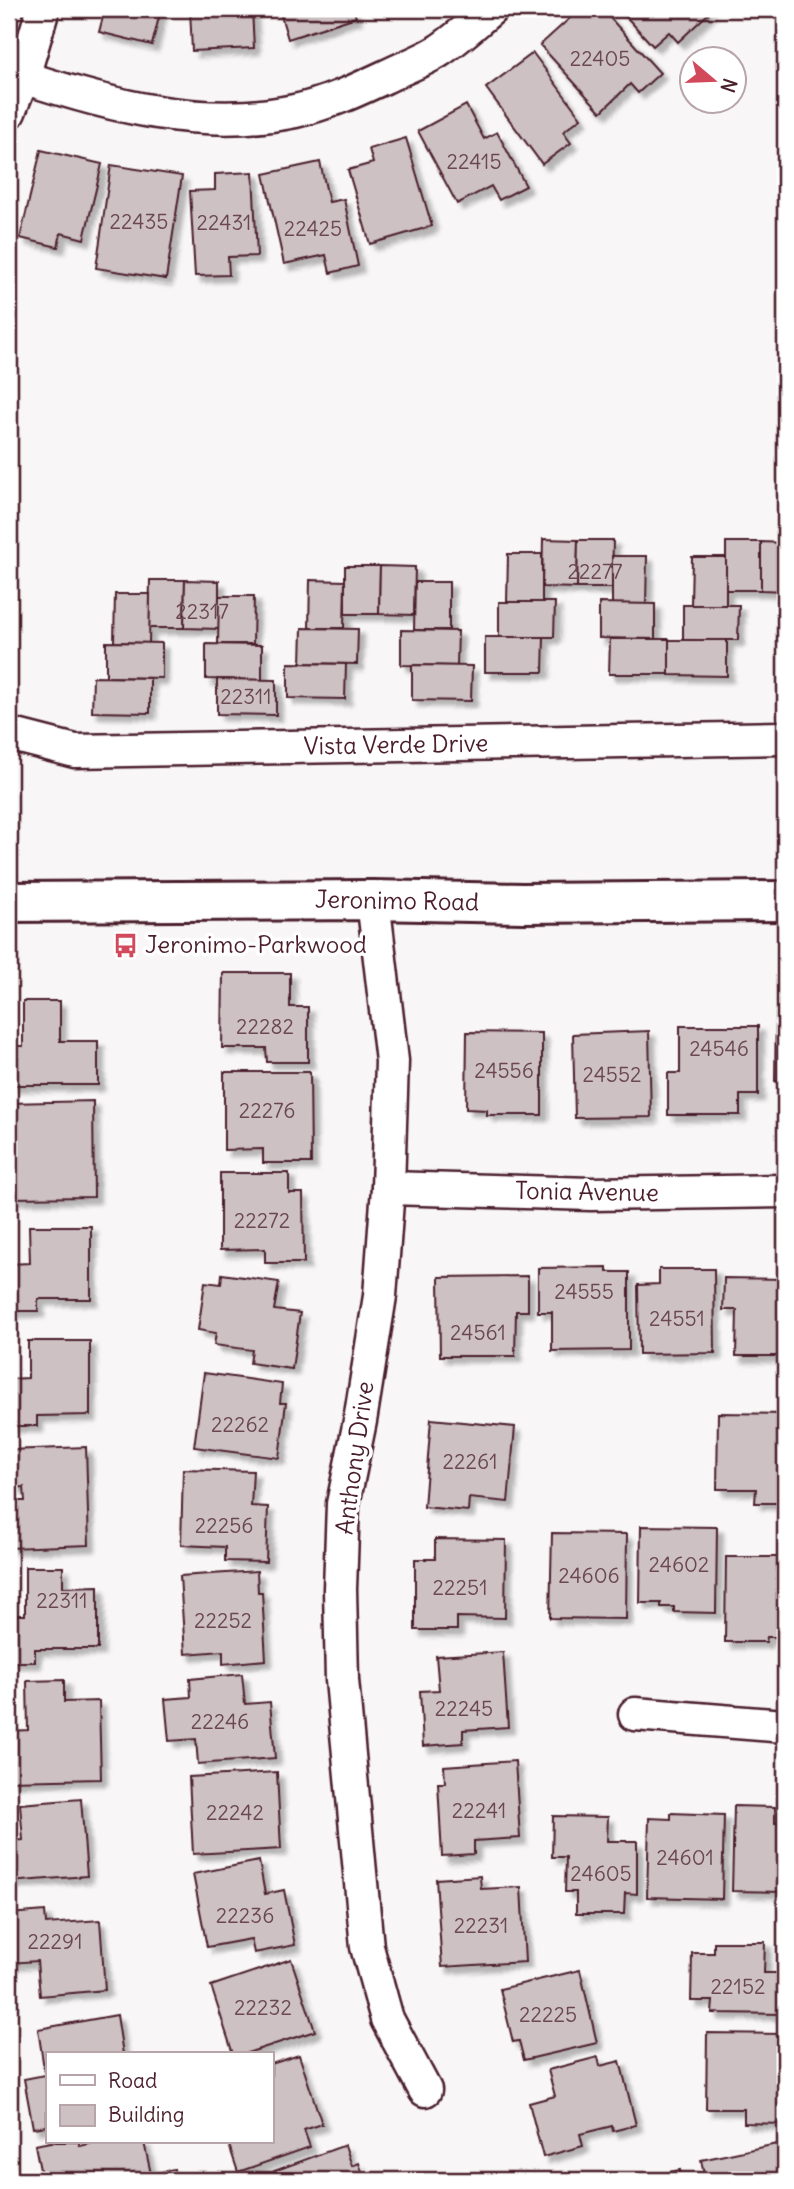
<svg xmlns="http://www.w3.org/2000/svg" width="794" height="2189" viewBox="0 0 794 2189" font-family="Delius,sans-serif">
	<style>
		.building { fill: #cdc1c4; stroke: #4a1f2b; stroke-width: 2; filter: url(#shadow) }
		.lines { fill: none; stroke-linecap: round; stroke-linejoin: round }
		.street-casing { stroke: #4a1f2b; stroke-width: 37 }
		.secondary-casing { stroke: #4a1f2b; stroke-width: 44 }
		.street { stroke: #fff; stroke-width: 32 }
		.secondary { stroke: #fff; stroke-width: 38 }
		.labels { text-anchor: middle; stroke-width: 7; stroke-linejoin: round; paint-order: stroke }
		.number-label { font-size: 21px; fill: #6b4851 }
		.street-label { font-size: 24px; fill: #4a1f2b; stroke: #fff }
		.poi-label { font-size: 24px; fill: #4a1f2b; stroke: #fff; text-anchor: start }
	</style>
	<defs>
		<filter id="shadow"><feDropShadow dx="6" dy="6" stdDeviation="2" flood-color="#0004"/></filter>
	</defs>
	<rect width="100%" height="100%" fill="#f8f6f7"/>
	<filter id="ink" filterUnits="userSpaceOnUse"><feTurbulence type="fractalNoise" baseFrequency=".0143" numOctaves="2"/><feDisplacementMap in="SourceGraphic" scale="14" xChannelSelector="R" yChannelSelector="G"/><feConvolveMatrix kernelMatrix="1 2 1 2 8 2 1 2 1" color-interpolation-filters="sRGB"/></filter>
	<g filter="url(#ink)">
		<g class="building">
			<polygon points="105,9 161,9 152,45 99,32"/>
			<polygon points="190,9 252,9 254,48 192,51"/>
			<polygon points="279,9 353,9 356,17 288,39"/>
			<polygon points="580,9 602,9 660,73 638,93 630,84 601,112 540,45"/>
			<polygon points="619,9 707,9 710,12 678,42 669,32 653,46"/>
			<polygon points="533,53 581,118 563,132 571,143 542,164 486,88"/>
			<polygon points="466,105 484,139 497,132 526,186 499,200 491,186 457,204 418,131"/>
			<polygon points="406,138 432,226 370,244 348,170 373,163 369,149"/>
			<polygon points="41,150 102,164 84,239 61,233 58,247 20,238"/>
			<polygon points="320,162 329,202 344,199 358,266 330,273 326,255 284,264 264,174"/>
			<polygon points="111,165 182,176 166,279 96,268"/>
			<polygon points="253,172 257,256 228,257 229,275 195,276 190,191 215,190 215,174"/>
			<polygon points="543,539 578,540 577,588 542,587"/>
			<polygon points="578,540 613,540 612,588 577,588"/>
			<rect x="726" y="542" width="35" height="48"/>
			<polygon points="761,542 785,543 785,591 761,590"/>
			<polygon points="508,554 542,554 542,602 507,602"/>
			<polygon points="612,556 647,556 646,604 612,604"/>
			<polygon points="692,557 726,557 726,605 691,605"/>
			<polygon points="345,566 380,566 379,614 345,614"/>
			<polygon points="380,566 415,567 414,615 379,614"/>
			<polygon points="150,580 185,580 184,628 149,628"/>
			<polygon points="185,580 219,581 219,629 184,628"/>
			<polygon points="310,580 345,581 344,628 309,628"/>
			<polygon points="415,582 449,582 449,630 414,630"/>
			<polygon points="115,594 150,594 149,643 114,642"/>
			<polygon points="219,596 254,596 253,644 218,644"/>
			<polygon points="499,602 555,602 554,637 499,637"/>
			<polygon points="599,603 655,604 655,639 599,638"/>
			<polygon points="683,605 739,605 738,640 683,640"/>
			<polygon points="783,607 785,607 785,642 782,642"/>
			<polygon points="302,628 358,629 357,664 301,663"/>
			<polygon points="401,630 458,631 457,666 401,665"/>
			<polygon points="485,637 544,637 543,672 485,672"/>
			<polygon points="610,639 669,639 669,674 609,674"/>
			<polygon points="669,640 727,640 727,676 669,675"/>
			<polygon points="106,642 162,643 162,678 106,677"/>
			<polygon points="206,644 262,645 262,680 206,679"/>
			<polygon points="288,663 346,664 345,699 288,698"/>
			<polygon points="412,665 472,666 471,701 412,700"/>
			<polygon points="93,677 150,678 150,713 92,712"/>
			<polygon points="217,679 276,680 276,715 217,714"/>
			<polygon points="223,973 290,973 290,1007 308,1007 308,1062 267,1062 266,1048 222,1048"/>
			<polygon points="23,1001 60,1001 60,1041 98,1041 98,1085 9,1085 9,1046 23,1046"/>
			<polygon points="776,1013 785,1013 785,1081 775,1081"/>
			<polygon points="680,1026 758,1026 758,1095 740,1095 740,1115 668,1115 668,1073 680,1073"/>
			<polygon points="649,1031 651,1117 575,1118 573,1034"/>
			<polygon points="467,1032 542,1033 542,1115 487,1115 487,1110 466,1109"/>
			<polygon points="224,1072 310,1072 311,1163 263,1163 263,1149 224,1150"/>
			<polygon points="93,1101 94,1197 9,1198 9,1103"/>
			<polygon points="220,1173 289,1173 289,1193 303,1193 304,1263 265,1263 265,1249 220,1250"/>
			<polygon points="29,1226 91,1226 91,1299 38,1299 38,1311 9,1311 9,1264 30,1263"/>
			<polygon points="607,1267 607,1272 629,1272 629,1350 552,1351 552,1312 538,1312 538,1268"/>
			<polygon points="659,1269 714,1269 715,1353 639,1354 638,1285 659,1284"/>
			<polygon points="222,1274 279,1282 274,1310 300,1313 292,1369 250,1363 252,1350 214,1345 216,1333 198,1330 205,1282 221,1284"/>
			<polygon points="528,1276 528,1311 516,1311 515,1356 440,1356 439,1277"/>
			<polygon points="724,1278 785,1279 785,1356 736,1356 737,1310 723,1310"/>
			<polygon points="28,1341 90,1341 90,1415 37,1416 37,1426 9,1426 9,1379 28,1378"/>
			<polygon points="204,1373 282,1384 280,1403 286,1403 279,1458 194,1447"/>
			<polygon points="718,1413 785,1414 785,1503 755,1503 756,1489 717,1489"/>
			<polygon points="431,1419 515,1427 508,1502 469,1498 468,1511 424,1507"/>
			<polygon points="86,1447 89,1545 9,1548 9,1501 25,1501 24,1487 9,1488 9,1450"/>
			<polygon points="183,1469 253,1471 251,1506 268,1507 266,1562 225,1561 225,1547 181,1545"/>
			<polygon points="641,1526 717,1527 716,1613 674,1612 674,1607 661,1607 661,1603 640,1603"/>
			<polygon points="552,1533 627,1534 626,1619 550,1618"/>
			<polygon points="435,1539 506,1540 505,1618 457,1617 457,1630 415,1630 415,1559 435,1559"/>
			<polygon points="726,1557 785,1557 785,1625 781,1625 781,1637 767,1637 766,1642 725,1642"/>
			<polygon points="25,1567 63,1567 63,1587 98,1586 98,1649 35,1649 35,1662 9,1662 9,1615 25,1615"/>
			<polygon points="257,1571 258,1592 262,1592 266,1660 223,1664 223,1651 185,1654 180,1576"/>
			<polygon points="503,1652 508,1727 463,1730 463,1743 423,1746 420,1691 439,1690 436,1656"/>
			<polygon points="242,1674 245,1704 270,1702 275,1758 198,1764 196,1739 169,1741 165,1699 191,1697 190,1679"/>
			<polygon points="64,1680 64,1702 99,1701 101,1779 9,1781 9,1731 28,1730 27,1681"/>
			<polygon points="515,1761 520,1838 474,1841 474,1854 442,1856 438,1783 445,1783 444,1766"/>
			<polygon points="277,1772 281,1849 193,1854 189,1777"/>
			<polygon points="81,1799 87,1876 9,1882 9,1841 23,1840 20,1804"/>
			<polygon points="734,1806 775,1807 775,1823 785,1823 785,1892 732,1891"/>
			<polygon points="671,1813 724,1815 722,1899 647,1897 649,1818 671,1819"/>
			<polygon points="553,1816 608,1817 607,1841 637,1841 637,1894 625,1893 624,1914 576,1914 576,1892 565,1892 566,1857 552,1857"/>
			<polygon points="259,1861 265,1894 284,1890 295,1945 254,1953 251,1939 207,1947 193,1874"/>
			<polygon points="480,1876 481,1889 521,1887 525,1962 442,1967 436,1879"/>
			<polygon points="45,1911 46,1924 100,1920 105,1990 40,1996 37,1961 9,1963 9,1914"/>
			<polygon points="714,1942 765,1942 764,1973 785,1973 785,2014 712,2013 713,2001 691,2001 692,1953 714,1953"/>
			<polygon points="291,1959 315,2031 244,2054 233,2054 211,1986"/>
			<polygon points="580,1970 597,2043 524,2060 519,2041 513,2042 500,1989"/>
			<polygon points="117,2015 123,2054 47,2054 47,2126 33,2128 24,2079 45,2075 38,2029"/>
			<polygon points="707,2033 785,2034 785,2124 744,2123 744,2109 706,2109"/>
			<polygon points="299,2055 322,2124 304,2130 310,2147 238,2172 228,2142 271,2142 271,2064"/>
			<polygon points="598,2057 600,2066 620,2061 636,2125 613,2131 612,2126 580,2134 583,2146 543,2157 529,2103 555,2096 548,2070"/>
			<polygon points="50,2142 79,2142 80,2146 97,2142 144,2142 151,2174 174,2169 176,2180 42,2180 35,2145"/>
			<polygon points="777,2144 784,2180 705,2180 701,2160"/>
			<polygon points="345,2145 352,2166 359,2163 365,2180 277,2180 274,2171"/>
			<polygon points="680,2170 682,2180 630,2180"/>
		</g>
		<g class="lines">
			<defs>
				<g id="street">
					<path d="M 23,77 C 110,106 202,130 295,111 C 328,104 359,89 389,75 C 405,67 422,61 437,52 C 456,40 474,23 491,9"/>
					<polyline points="9,112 23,77 43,9"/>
					<polyline points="9,734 75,751 785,738"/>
					<polyline points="373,900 392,1061 388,1188 380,1296 360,1421 343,1504 340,1589 342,1680 367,1947 387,2019 425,2090"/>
					<polyline points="388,1188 591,1194 785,1191"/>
					<polyline points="635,1714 785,1726"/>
				</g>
				<polyline id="secondary" points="9,902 373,900 522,903 785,901"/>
			</defs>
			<use href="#street" class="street-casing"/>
			<use href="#secondary" class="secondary-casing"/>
			<use href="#street" class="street"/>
			<use href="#secondary" class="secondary"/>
		</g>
	</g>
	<defs>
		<symbol id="bus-bare" viewBox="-9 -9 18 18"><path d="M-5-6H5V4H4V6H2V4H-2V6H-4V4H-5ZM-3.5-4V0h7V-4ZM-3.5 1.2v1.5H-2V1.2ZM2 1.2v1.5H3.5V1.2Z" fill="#d1495b" stroke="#fff" stroke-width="2.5" paint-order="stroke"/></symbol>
	</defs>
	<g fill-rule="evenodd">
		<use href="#bus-bare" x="108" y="928" width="35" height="35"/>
	</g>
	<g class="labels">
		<g class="number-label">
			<text x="600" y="66">22405</text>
			<text x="474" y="169">22415</text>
			<text x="139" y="229">22435</text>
			<text x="224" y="230">22431</text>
			<text x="313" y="236">22425</text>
			<text x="595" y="579">22277</text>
			<text x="202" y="619">22317</text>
			<text x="246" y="704">22311</text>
			<text x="265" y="1034">22282</text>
			<text x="719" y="1056">24546</text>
			<text x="504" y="1078">24556</text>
			<text x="612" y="1082">24552</text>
			<text x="267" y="1118">22276</text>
			<text x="262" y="1228">22272</text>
			<text x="584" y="1299">24555</text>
			<text x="677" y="1326">24551</text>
			<text x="478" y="1340">24561</text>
			<text x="240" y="1432">22262</text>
			<text x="470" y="1469">22261</text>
			<text x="224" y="1533">22256</text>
			<text x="679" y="1572">24602</text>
			<text x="589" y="1583">24606</text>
			<text x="460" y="1595">22251</text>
			<text x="62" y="1608">22311</text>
			<text x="223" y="1628">22252</text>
			<text x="464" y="1716">22245</text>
			<text x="220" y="1729">22246</text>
			<text x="479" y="1818">22241</text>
			<text x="235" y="1820">22242</text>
			<text x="685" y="1865">24601</text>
			<text x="601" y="1881">24605</text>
			<text x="245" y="1923">22236</text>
			<text x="481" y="1933">22231</text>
			<text x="55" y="1949">22291</text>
			<text x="738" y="1994">22152</text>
			<text x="263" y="2015">22232</text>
			<text x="548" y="2022">22225</text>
		</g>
		<g class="street-label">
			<text transform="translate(396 745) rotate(-1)" y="8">Vista Verde Drive</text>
			<text transform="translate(397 901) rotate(1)" y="8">Jeronimo Road</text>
			<text transform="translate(587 1192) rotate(1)" y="8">Tonia Avenue</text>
			<text transform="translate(355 1458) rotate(-82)" y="8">Anthony Drive</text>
		</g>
		<g class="poi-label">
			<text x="145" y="953">Jeronimo-Parkwood</text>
		</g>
	</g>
	<rect width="794" height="2189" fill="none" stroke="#fff" stroke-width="35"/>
	<rect x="18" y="18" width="759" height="2154" fill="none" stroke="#4a1f2b" stroke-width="2.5" filter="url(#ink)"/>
	<rect x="46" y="2052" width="228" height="91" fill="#ffffff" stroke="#b7a5aa" stroke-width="2"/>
	<rect x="60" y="2075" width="35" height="10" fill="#ffffff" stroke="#b7a5aa" stroke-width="2"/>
	<text x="108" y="2088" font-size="21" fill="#4a1f2b">Road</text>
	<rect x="60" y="2105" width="35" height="21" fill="#cdc1c4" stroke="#b7a5aa" stroke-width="2"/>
	<text x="108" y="2122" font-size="21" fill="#4a1f2b">Building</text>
	<g transform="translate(713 80) rotate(109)"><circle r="33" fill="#ffffff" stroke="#b7a5aa" stroke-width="2"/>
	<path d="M0-5L12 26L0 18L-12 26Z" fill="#d1495b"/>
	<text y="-10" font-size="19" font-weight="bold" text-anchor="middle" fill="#4a1f2b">N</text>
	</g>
</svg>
